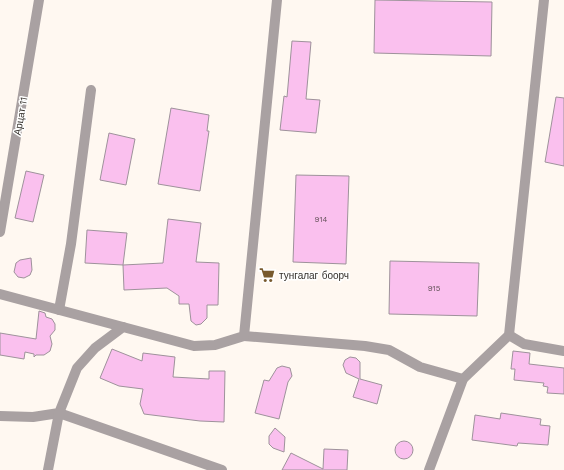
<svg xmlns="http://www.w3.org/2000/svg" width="564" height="470" viewBox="0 0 564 470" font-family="'Work Sans',sans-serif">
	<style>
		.building { fill: #fac0ee; stroke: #9e929b }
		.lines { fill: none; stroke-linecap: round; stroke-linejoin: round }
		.minor { stroke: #a9a1a2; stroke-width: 10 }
		.labels { text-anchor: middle; stroke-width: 3; stroke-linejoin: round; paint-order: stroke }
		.number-label { font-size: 8px; fill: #65535b }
		.street-label { font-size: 10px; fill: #332f2a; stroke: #fff }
		.poi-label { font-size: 10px; fill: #332f2a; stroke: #fff; text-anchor: start }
	</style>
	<rect width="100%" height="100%" fill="#fff8f1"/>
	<g class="building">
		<polygon points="375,0 492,2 491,56 374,53"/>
		<polygon points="292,41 311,42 306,99 320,100 316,133 280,130 284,96 287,97"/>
		<polygon points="556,97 564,98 564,166 545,162"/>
		<polygon points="171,108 209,115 207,131 209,131 200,191 158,184"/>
		<polygon points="109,133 135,139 126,185 100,180"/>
		<polygon points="26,171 44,175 33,222 15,218"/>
		<polygon points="296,175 349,176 346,264 293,262"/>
		<polygon points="168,219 201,223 196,262 219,263 218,305 207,305 207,318 201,324 196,325 191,321 189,304 179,304 179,296 167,288 124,290 123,265 163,263"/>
		<polygon points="87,230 127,233 123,265 85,263"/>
		<polygon points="31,258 32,270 30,275 24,278 18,277 14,272 16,263 20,260"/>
		<polygon points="390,261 479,263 477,316 389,314"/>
		<polygon points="39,311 45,313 46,317 52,319 55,324 55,330 50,336 52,344 50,351 44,355 36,355 34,357 34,354 25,352 24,359 0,355 0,333 36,339"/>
		<polygon points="112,349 142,361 143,353 175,357 173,377 209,379 209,371 225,371 224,422 200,421 144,414 140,404 143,389 119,386 100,378"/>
		<polygon points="513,351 530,353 529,364 564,368 564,394 547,393 548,387 543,386 544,383 514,380 515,369 511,369"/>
		<polygon points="350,357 356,358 360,362 360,379 382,385 377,404 353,397 359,379 346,373 343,365 345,360"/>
		<polygon points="282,366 290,368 292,376 288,382 279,419 255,413 264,380 269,381 277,368"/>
		<polygon points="501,413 541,419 540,425 550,426 548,445 518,443 517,446 472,440 475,415 500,419"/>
		<polygon points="275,428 285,437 284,452 273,448 269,444 269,436"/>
		<circle cx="404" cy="450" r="9"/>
		<polygon points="324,449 348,450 347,470 282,470 291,453 323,469"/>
	</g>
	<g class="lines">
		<g class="minor">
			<polyline points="0,232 39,0"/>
			<polyline points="0,294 123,327"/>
			<polyline points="59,310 71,244 91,90"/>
			<polyline points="509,335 524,344 564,351"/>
			<polyline points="244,336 365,346 389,350 420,367 463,379"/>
			<polyline points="0,416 33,417 59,413 77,368 95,348 123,327 194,346 215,345 244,336 277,0"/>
			<polyline points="48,470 59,413 222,470"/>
			<polyline points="429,470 463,379 509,335 544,0"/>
		</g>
	</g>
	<defs>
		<symbol id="supermarket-bare" viewBox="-9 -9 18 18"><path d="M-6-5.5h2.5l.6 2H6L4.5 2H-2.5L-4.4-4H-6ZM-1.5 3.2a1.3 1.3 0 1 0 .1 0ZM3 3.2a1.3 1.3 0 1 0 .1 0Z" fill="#785a2e" stroke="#fff" stroke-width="2.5" paint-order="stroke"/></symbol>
	</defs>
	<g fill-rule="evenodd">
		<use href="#supermarket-bare" x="256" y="264" width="22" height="22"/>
	</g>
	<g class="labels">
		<g class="number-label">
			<text x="321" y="222">914</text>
			<text x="434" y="291">915</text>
		</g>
		<g class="street-label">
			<text transform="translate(20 116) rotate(-80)" y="4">Арцат 11</text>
		</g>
		<g class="poi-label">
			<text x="279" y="279">тунгалаг боорч</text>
		</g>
	</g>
</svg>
